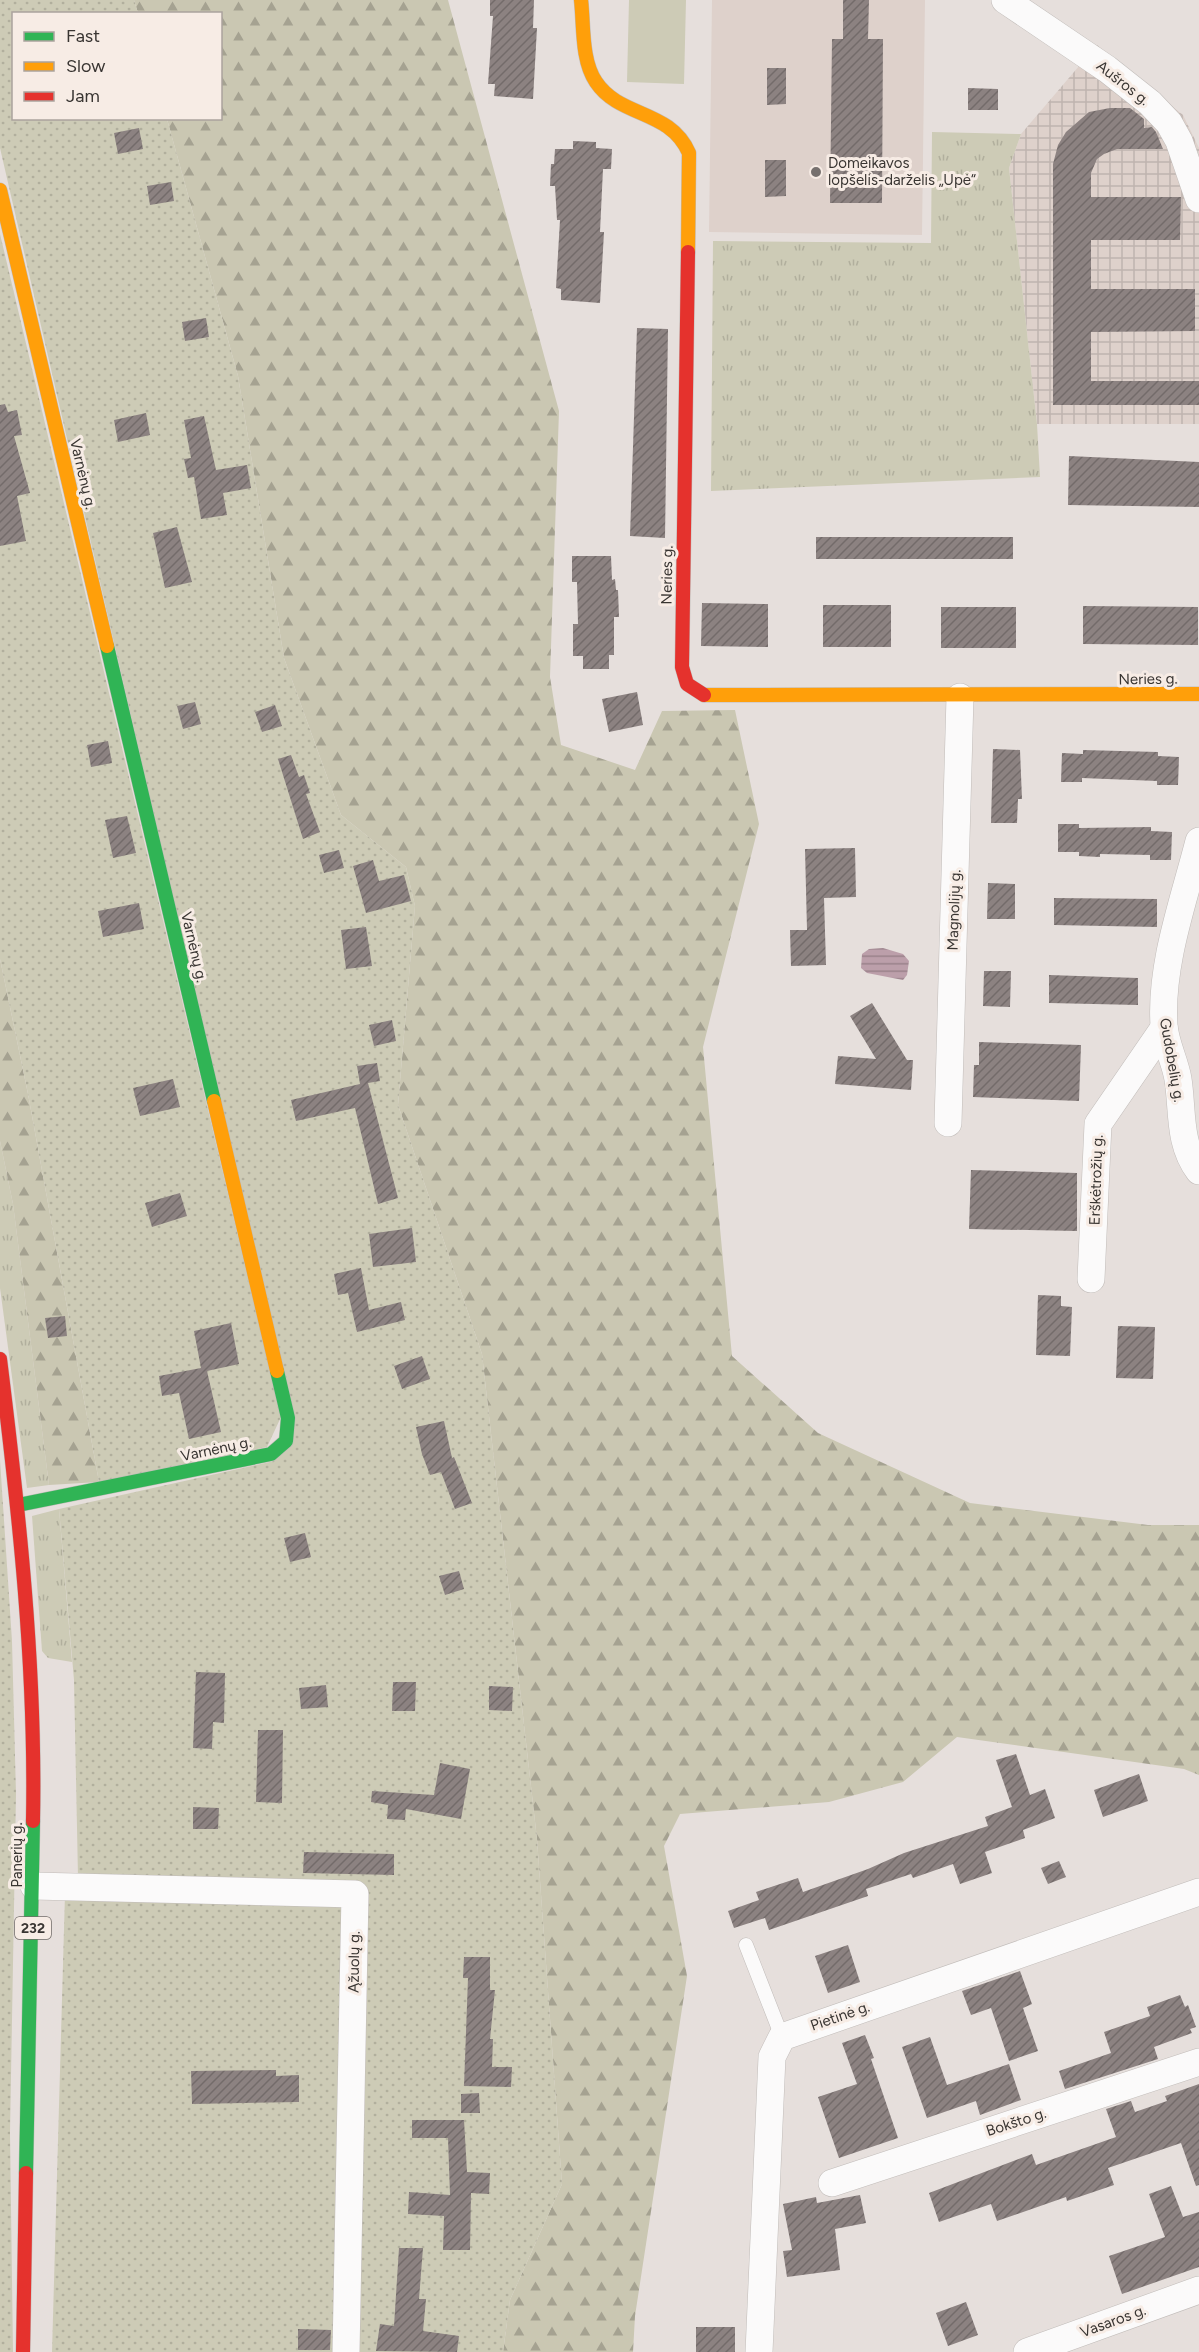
<svg xmlns="http://www.w3.org/2000/svg" width="1199" height="2352" viewBox="0 0 1199 2352" font-family="Figtree,sans-serif">
	<style>
		.built { fill: #ded1cb }
		.industrial { fill: url(#industrial-grid) }
		.grass { fill: url(#grass-tufts) }
		.forest { fill: url(#forest-firs) }
		.park { fill: url(#park-dots) }
		.pitch { fill: #cdcbb6 }
		.water { fill: url(#water-rules) }
		.building { fill: url(#building-hatch) }
		.lines { fill: none; stroke-linecap: round; stroke-linejoin: round }
		.lane-casing { stroke: #c1bcb9; stroke-width: 15 }
		.street-casing { stroke: #c1bcb9; stroke-width: 28 }
		.fast-casing { stroke: #c1bcb9; stroke-width: 15 }
		.slow-casing { stroke: #c1bcb9; stroke-width: 15 }
		.jam-casing { stroke: #c1bcb9; stroke-width: 15 }
		.lane { stroke: #fbfafa; stroke-width: 14 }
		.street { stroke: #fbfafa; stroke-width: 27 }
		.fast { stroke: #30b455; stroke-width: 14 }
		.slow { stroke: #ff9f0a; stroke-width: 14 }
		.jam { stroke: #e5322d; stroke-width: 14 }
		.poi-dot { fill: #76706e; stroke: #f7ece5; stroke-width: 2 }
		.labels { text-anchor: middle; stroke-width: 6; stroke-linejoin: round; paint-order: stroke }
		.shield { fill: #f7ece5; stroke: #726c68; stroke-width: 1.5 }
		.shield-label { font-size: 14px; font-weight: bold; fill: #393532 }
		.street-label { font-size: 15px; fill: #393532; stroke: #f7ece5 }
		.poi-label { font-size: 15px; fill: #393532; stroke: #f7ece5; text-anchor: start }
	</style>
	<defs>
		<pattern id="industrial-grid" width="8" height="8" patternUnits="userSpaceOnUse" patternTransform="scale(1.5)"><rect width="8" height="8" fill="#ded1cb"/><path d="M0 4h8M4 0v8" fill="none" stroke="#bfb4af"/></pattern>
		<pattern id="grass-tufts" width="24" height="20" patternUnits="userSpaceOnUse" patternTransform="scale(1.5)"><rect width="24" height="20" fill="#cdcbb6"/><path d="M3 7l-1-3M5 7V3M7 7l1-3M15 17l-1-3M17 17v-4M19 17l1-3" fill="none" stroke="#b1af9d"/></pattern>
		<pattern id="forest-firs" width="22" height="20" patternUnits="userSpaceOnUse" patternTransform="scale(1.5)"><rect width="22" height="20" fill="#cac7b2"/><path d="M5 1l3.5 6h-7zM16 11l3.5 6h-7z" fill="#a5a291"/></pattern>
		<pattern id="park-dots" width="8" height="8" patternUnits="userSpaceOnUse" patternTransform="scale(1.5)"><rect width="8" height="8" fill="#cdcbb6"/><path d="M2 2h.1M6 6h.1" fill="none" stroke="#b1af9d" stroke-width="1.8" stroke-linecap="round"/></pattern>
		<pattern id="water-rules" width="6" height="5" patternUnits="userSpaceOnUse" patternTransform="scale(1.5)"><rect width="6" height="5" fill="#bc9faa"/><path d="M0 2.5h6" fill="none" stroke="#9a828b"/></pattern>
		<pattern id="building-hatch" width="6" height="6" patternUnits="userSpaceOnUse" patternTransform="scale(1.5)"><rect width="6" height="6" fill="#8c8281"/><path d="M-1 1l2-2M0 6l6-6M5 7l2-2" fill="none" stroke="#736b6a"/></pattern>
	</defs>
	<rect width="100%" height="100%" fill="#e6dfdc"/>
	<polygon class="built" points="712,0 925,0 922,235 709,232"/>
	<polygon class="industrial" points="1097,45 1183,115 1199,148 1199,424 1037,424 1009,168 1021,134"/>
	<g class="grass">
		<polygon points="932,132 1021,134 1009,168 1037,424 1040,477 711,491 713,241 931,243"/>
		<polygon points="0,1141 13,1204 49,1485 27,1488 0,1288"/>
		<polygon points="59,1509 72,1662 48,1658 42,1651 32,1516"/>
	</g>
	<g class="forest">
		<polygon points="134,0 448,0 559,411 550,677 561,745 635,770 662,711 735,710 759,824 703,1047 732,1356 818,1433 970,1503 1148,1525 1199,1525 1199,1775 1184,1769 957,1737 903,1782 829,1802 680,1814 664,1846 687,1976 635,2316 633,2352 503,2352 510,2300 562,2184 537,1839 482,1354 398,1105 415,906 406,867 341,815 284,658 238,376 167,119 220,118 220,14 138,13"/>
		<polygon points="0,959 28,1094 99,1482 49,1485 13,1204 0,1141"/>
	</g>
	<g class="park">
		<polygon points="0,0 134,0 138,13 14,14 14,118 167,119 238,376 284,658 341,815 406,867 415,906 398,1105 482,1354 537,1839 562,2184 510,2300 503,2352 352,2352 365,1886 78,1877 74,1680 59,1509 274,1461 294,1423 0,148"/>
		<polygon points="0,234 281,1417 267,1447 99,1482 28,1094 0,959"/>
		<polygon points="0,1460 12,1641 16,1794 10,2133 13,2352 0,2352"/>
		<polygon points="65,1894 342,1904 341,2352 52,2352"/>
	</g>
	<polygon class="pitch" points="629,0 686,0 684,84 627,82"/>
	<polygon class="water" points="883,948 903,954 909,961 907,975 903,980 867,973 861,968 862,954 869,949"/>
	<g class="building">
		<polygon points="490,0 534,0 533,28 537,28 533,99 494,96 495,84 488,84 493,16 490,16"/>
		<polygon points="843,0 869,0 868,39 883,39 882,203 830,203 832,39 843,39"/>
		<polygon points="767,68 786,68 786,104 767,105"/>
		<polygon points="968,88 998,89 998,110 968,110"/>
		<polygon points="1110,108 1130,108 1144,119 1144,128 1152,127 1156,132 1163,149 1117,149 1104,154 1097,159 1091,173 1091,197 1181,197 1180,240 1091,240 1091,289 1195,289 1195,331 1091,332 1091,381 1199,381 1199,405 1053,405 1053,164 1058,145 1066,132 1089,112"/>
		<polygon points="139,128 143,149 118,154 114,133"/>
		<polygon points="573,141 596,142 596,148 612,149 611,169 603,169 600,232 604,232 600,303 561,300 561,289 556,288 560,220 557,220 555,186 550,186 551,164 554,164 555,149 573,149"/>
		<polygon points="765,160 786,160 786,196 765,197"/>
		<polygon points="171,182 174,201 150,205 147,186"/>
		<polygon points="206,318 209,337 185,341 182,322"/>
		<polygon points="637,328 668,329 665,538 630,536"/>
		<polygon points="5,404 8,412 17,410 22,435 14,436 30,493 17,496 26,541 0,546 0,405"/>
		<polygon points="146,413 150,435 118,442 114,420"/>
		<polygon points="204,416 216,470 247,465 251,488 223,493 227,515 201,519 194,477 188,478 184,459 191,458 184,420"/>
		<polygon points="1069,456 1199,462 1199,507 1068,505"/>
		<polygon points="177,527 192,582 165,588 153,533"/>
		<rect x="816" y="537" width="197" height="22"/>
		<polygon points="572,556 611,556 612,580 615,579 616,590 618,590 619,617 614,617 614,655 609,655 609,669 583,669 583,656 573,656 573,624 578,624 577,582 572,582"/>
		<polygon points="702,603 768,604 768,647 701,646"/>
		<rect x="823" y="605" width="68" height="42"/>
		<polygon points="1083,606 1198,607 1198,645 1083,644"/>
		<rect x="941" y="607" width="75" height="41"/>
		<polygon points="637,692 643,725 609,732 602,699"/>
		<polygon points="195,702 201,724 183,729 177,706"/>
		<polygon points="275,705 282,726 262,732 255,712"/>
		<polygon points="108,741 112,763 91,767 87,745"/>
		<polygon points="993,749 1020,750 1022,799 1018,799 1017,823 991,823"/>
		<polygon points="1083,750 1158,752 1158,756 1179,757 1178,785 1157,785 1157,781 1082,778 1082,782 1061,782 1062,753 1083,754"/>
		<polygon points="291,755 299,777 304,775 310,793 306,794 320,832 303,839 278,759"/>
		<polygon points="127,816 136,853 113,858 105,820"/>
		<polygon points="1058,824 1079,824 1079,828 1151,827 1151,831 1172,832 1171,860 1150,860 1150,855 1100,854 1100,857 1079,856 1079,852 1058,852"/>
		<polygon points="855,848 856,897 824,898 826,965 791,966 790,930 807,930 805,849"/>
		<polygon points="339,850 344,868 324,873 319,855"/>
		<polygon points="373,860 379,881 404,875 411,901 366,913 353,866"/>
		<polygon points="988,883 1015,884 1015,919 987,919"/>
		<polygon points="1054,898 1157,899 1157,927 1054,925"/>
		<polygon points="139,903 144,929 103,937 98,911"/>
		<polygon points="366,927 372,966 346,969 341,930"/>
		<polygon points="984,971 1011,971 1010,1007 983,1006"/>
		<polygon points="1049,975 1138,978 1138,1005 1049,1003"/>
		<polygon points="872,1003 907,1060 913,1060 911,1090 835,1084 838,1056 876,1059 850,1016"/>
		<polygon points="392,1020 396,1041 374,1046 369,1025"/>
		<polygon points="979,1042 1081,1045 1079,1101 973,1097 974,1065 979,1065"/>
		<polygon points="377,1063 380,1081 368,1083 398,1198 378,1204 355,1108 296,1121 291,1100 360,1084 357,1066"/>
		<polygon points="173,1079 180,1107 140,1116 133,1088"/>
		<polygon points="971,1170 1077,1173 1077,1231 969,1229"/>
		<polygon points="180,1193 187,1216 152,1227 145,1203"/>
		<polygon points="412,1228 416,1262 373,1267 369,1234"/>
		<polygon points="361,1268 369,1310 401,1302 405,1320 357,1332 348,1293 338,1295 334,1274"/>
		<polygon points="1038,1295 1061,1296 1061,1306 1072,1307 1070,1356 1036,1355"/>
		<polygon points="65,1316 67,1336 48,1338 45,1318"/>
		<polygon points="231,1323 239,1364 207,1371 221,1432 189,1439 179,1393 162,1396 159,1376 201,1368 194,1331"/>
		<polygon points="1118,1326 1155,1327 1153,1379 1116,1378"/>
		<polygon points="422,1356 430,1379 402,1389 394,1366"/>
		<polygon points="444,1421 452,1458 454,1457 472,1503 455,1509 441,1472 430,1475 422,1454 416,1427"/>
		<polygon points="305,1533 311,1557 290,1562 284,1538"/>
		<polygon points="459,1571 464,1589 445,1595 439,1576"/>
		<polygon points="196,1672 225,1673 224,1723 213,1722 212,1749 193,1748"/>
		<polygon points="393,1682 416,1682 415,1711 392,1711"/>
		<polygon points="326,1685 328,1707 301,1709 299,1688"/>
		<polygon points="489,1686 513,1687 512,1711 489,1710"/>
		<polygon points="258,1730 283,1730 282,1803 256,1802"/>
		<polygon points="1016,1754 1030,1795 1045,1789 1055,1818 1023,1830 1025,1838 985,1852 992,1873 960,1884 953,1864 913,1878 911,1874 866,1889 868,1896 769,1930 765,1918 734,1928 728,1911 759,1900 756,1892 798,1878 803,1892 868,1869 904,1853 988,1826 985,1817 1012,1807 996,1760"/>
		<polygon points="440,1763 470,1769 461,1819 406,1809 405,1820 387,1819 388,1805 371,1802 372,1791 434,1795"/>
		<polygon points="1139,1774 1148,1801 1103,1817 1094,1790"/>
		<polygon points="193,1807 219,1808 218,1829 193,1829"/>
		<polygon points="304,1852 394,1854 394,1875 303,1873"/>
		<polygon points="1059,1861 1066,1877 1048,1884 1041,1868"/>
		<polygon points="848,1945 860,1982 828,1993 815,1956"/>
		<polygon points="464,1957 490,1957 490,1990 495,1990 490,2039 493,2039 492,2067 512,2067 511,2087 464,2086 468,1978 463,1978"/>
		<polygon points="1020,1971 1032,2004 1023,2008 1038,2051 1009,2061 991,2008 971,2015 962,1991"/>
		<polygon points="1180,1995 1185,2007 1188,2005 1196,2027 1190,2029 1192,2033 1154,2047 1158,2059 1065,2089 1059,2071 1111,2053 1104,2032 1150,2016 1147,2007"/>
		<polygon points="865,2035 874,2058 871,2059 898,2138 839,2158 818,2097 857,2084 842,2043"/>
		<polygon points="930,2037 947,2085 1009,2064 1021,2100 980,2115 976,2101 927,2118 902,2047"/>
		<polygon points="276,2070 276,2076 299,2075 299,2102 192,2104 191,2071"/>
		<polygon points="1199,2084 1199,2185 1196,2186 1181,2143 1108,2168 1114,2185 1067,2201 1066,2197 997,2221 991,2204 939,2222 929,2193 1032,2154 1036,2165 1116,2137 1106,2109 1131,2101 1135,2112 1167,2101 1165,2096"/>
		<polygon points="479,2093 480,2113 461,2113 461,2094"/>
		<polygon points="412,2120 464,2120 467,2172 490,2173 489,2194 471,2193 470,2250 443,2250 444,2216 408,2214 409,2192 450,2195 448,2138 412,2138"/>
		<polygon points="1171,2186 1183,2217 1199,2212 1199,2267 1122,2294 1109,2256 1165,2237 1149,2194"/>
		<polygon points="860,2195 866,2223 835,2229 840,2270 787,2277 783,2251 792,2250 783,2204 816,2197 817,2203"/>
		<polygon points="399,2248 423,2248 419,2299 426,2299 423,2331 459,2336 457,2352 376,2351 380,2324 394,2326"/>
		<polygon points="966,2302 978,2335 948,2346 936,2313"/>
		<rect x="696" y="2327" width="39" height="25"/>
		<polygon points="298,2329 331,2330 330,2350 298,2350"/>
	</g>
	<g class="lines">
		<defs>
			<polyline id="lane" points="746,1945 782,2037"/>
			<g id="street">
				<polyline points="1005,0 1107,69 1150,103 1169,123 1179,141 1199,199"/>
				<path d="M 1199,841 C 1184,900 1160,964 1164,1025 C 1165,1043 1175,1061 1178,1079 C 1183,1111 1178,1143 1199,1171"/>
				<polyline points="948,1123 960,697"/>
				<polyline points="1091,1279 1098,1124 1164,1028"/>
				<polyline points="34,1886 355,1894 346,2352"/>
				<polyline points="832,2183 1199,2062"/>
				<polyline points="759,2352 772,2057 782,2037 1199,1892"/>
				<polyline points="1027,2352 1199,2290"/>
			</g>
			<g id="fast">
				<polyline points="107,646 214,1101"/>
				<polyline points="18,1505 271,1454 286,1441 288,1418 277,1371"/>
				<polyline points="26,2173 33,1821"/>
			</g>
			<g id="slow">
				<path d="M 581,0 C 584,25 581,60 596,82 C 620,118 670,109 689,153 L 688,252"/>
				<polyline points="0,190 107,646"/>
				<polyline points="704,695 1199,694"/>
				<polyline points="214,1101 277,1371"/>
			</g>
			<g id="jam">
				<polyline points="688,252 682,667 687,684 704,695"/>
				<path d="M 0,1359 C 19,1512 36,1667 33,1821"/>
				<polyline points="23,2352 26,2173"/>
			</g>
		</defs>
		<use href="#lane" class="lane-casing"/>
		<use href="#street" class="street-casing"/>
		<use href="#fast" class="fast-casing"/>
		<use href="#slow" class="slow-casing"/>
		<use href="#jam" class="jam-casing"/>
		<use href="#lane" class="lane"/>
		<use href="#street" class="street"/>
		<use href="#fast" class="fast"/>
		<use href="#slow" class="slow"/>
		<use href="#jam" class="jam"/>
	</g>
	<circle class="poi-dot" cx="816" cy="172" r="6"/>
	<g class="labels">
		<rect class="shield" x="15" y="1917" width="36" height="22" rx="4.5"/>
		<g class="shield-label">
			<text x="33" y="1933">232</text>
		</g>
		<g class="street-label">
			<text transform="translate(1123 83) rotate(38)" y="5">Aušros g.</text>
			<text transform="translate(83 474) rotate(77)" y="5">Varnėnų g.</text>
			<text transform="translate(667 575) rotate(-89)" y="5">Neries g.</text>
			<text transform="translate(1148 679) rotate(-1)" y="5">Neries g.</text>
			<text transform="translate(954 910) rotate(-88)" y="5">Magnolijų g.</text>
			<text transform="translate(194 947) rotate(77)" y="5">Varnėnų g.</text>
			<text transform="translate(1172 1060) rotate(80)" y="5">Gudobelių g.</text>
			<text transform="translate(1096 1180) rotate(-88)" y="5">Erškėtrožių g.</text>
			<text transform="translate(216 1449) rotate(-12)" y="5">Varnėnų g.</text>
			<text transform="translate(17 1855) rotate(-90)" y="5">Panerių g.</text>
			<text transform="translate(354 1962) rotate(-89)" y="5">Ąžuolų g.</text>
			<text transform="translate(840 2016) rotate(-19)" y="5">Pietinė g.</text>
			<text transform="translate(1016 2122) rotate(-18)" y="5">Bokšto g.</text>
			<text transform="translate(1113 2321) rotate(-20)" y="5">Vasaros g.</text>
		</g>
		<g class="poi-label">
			<text x="828" y="168">Domeikavos<tspan x="828" dy="17">lopšelis-darželis „Upė“</tspan></text>
		</g>
	</g>
	<rect x="12" y="12" width="210" height="108" fill="#f7ece5" stroke="#aba39d" stroke-width="1.5"/>
	<rect x="24" y="32" width="30" height="9" fill="#30b455" stroke="#aba39d" stroke-width="1.5"/>
	<text x="66" y="42" font-size="18" fill="#393532">Fast</text>
	<rect x="24" y="62" width="30" height="9" fill="#ff9f0a" stroke="#aba39d" stroke-width="1.5"/>
	<text x="66" y="72" font-size="18" fill="#393532">Slow</text>
	<rect x="24" y="92" width="30" height="9" fill="#e5322d" stroke="#aba39d" stroke-width="1.5"/>
	<text x="66" y="102" font-size="18" fill="#393532">Jam</text>
</svg>
